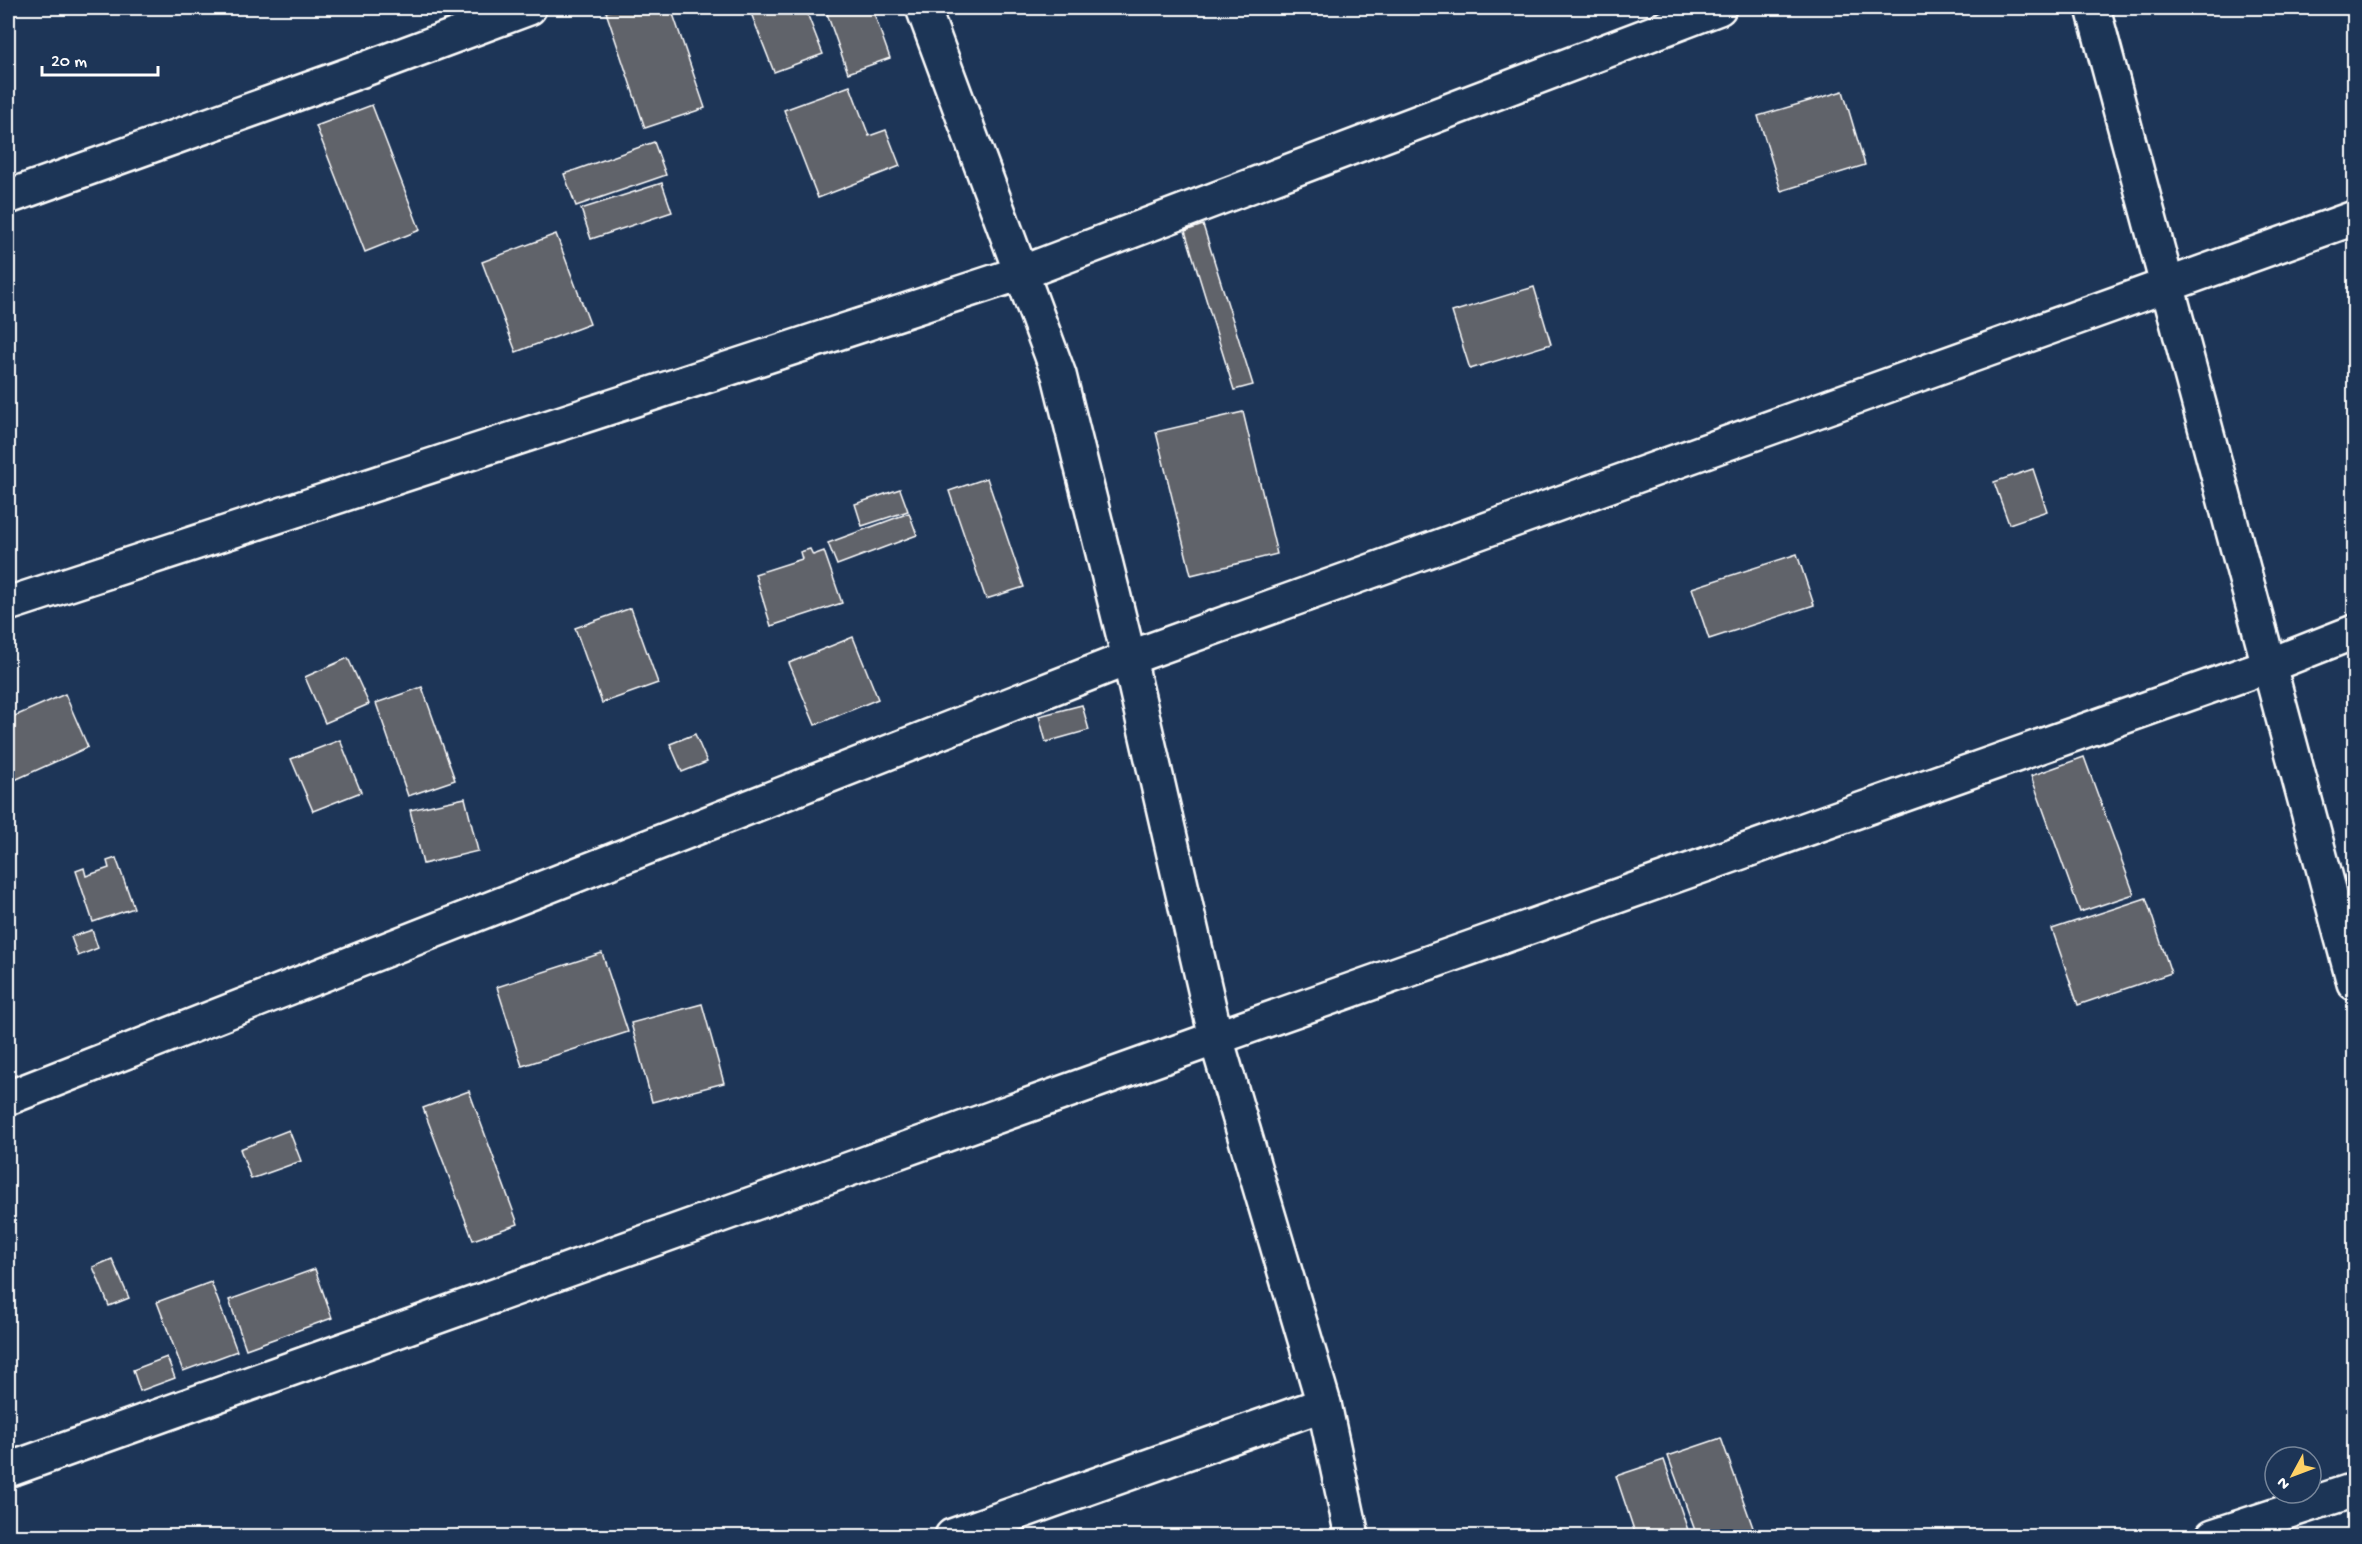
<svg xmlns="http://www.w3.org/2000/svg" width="2362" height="1544" viewBox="0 0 2362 1544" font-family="'Gochi Hand',sans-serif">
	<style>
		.building { fill: #61636b; stroke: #fff; stroke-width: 1.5 }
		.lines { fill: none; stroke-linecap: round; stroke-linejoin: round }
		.minor-casing { stroke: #fff; stroke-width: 38 }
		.minor { stroke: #1d3557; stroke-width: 33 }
	</style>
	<rect width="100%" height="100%" fill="#1d3557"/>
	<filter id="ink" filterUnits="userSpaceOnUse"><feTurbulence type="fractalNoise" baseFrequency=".0167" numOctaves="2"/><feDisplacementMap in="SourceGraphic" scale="12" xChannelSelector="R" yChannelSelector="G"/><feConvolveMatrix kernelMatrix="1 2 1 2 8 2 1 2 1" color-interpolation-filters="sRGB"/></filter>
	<g filter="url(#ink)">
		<g class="building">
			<polygon points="618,8 671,8 705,108 645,128 606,12"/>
			<polygon points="749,8 805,8 823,54 774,72"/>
			<polygon points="825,8 872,8 890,58 848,73"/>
			<polygon points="1042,8 1061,8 1044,14"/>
			<polygon points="2354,69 2354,89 2348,71"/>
			<polygon points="850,86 869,136 886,130 900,166 818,198 784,110"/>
			<polygon points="1843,91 1865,165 1781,191 1758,116"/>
			<polygon points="372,105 420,230 365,252 316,126"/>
			<polygon points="654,142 666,175 576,206 564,174"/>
			<polygon points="662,183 672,212 591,239 581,209"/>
			<polygon points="1203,225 1253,385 1234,390 1185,231"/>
			<polygon points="556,234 590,324 516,352 482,262"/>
			<polygon points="1534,287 1551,344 1470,369 1452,312"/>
			<polygon points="1243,412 1277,554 1191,575 1156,432"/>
			<polygon points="2033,469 2047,511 2009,524 1994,482"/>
			<polygon points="987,478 1024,587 986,599 949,491"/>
			<polygon points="900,489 908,511 862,526 855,504"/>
			<polygon points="909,513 917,535 837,565 828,543"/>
			<polygon points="810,549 813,555 824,551 842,603 771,626 755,574 802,559 800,552"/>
			<polygon points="1797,554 1814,605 1709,639 1692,588"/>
			<polygon points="631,608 658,683 602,703 575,628"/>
			<polygon points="853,637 878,699 815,725 789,663"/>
			<polygon points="348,658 369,704 325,723 305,677"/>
			<polygon points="422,687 455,780 408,796 376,703"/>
			<polygon points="65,694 88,747 8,783 8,719"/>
			<polygon points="1082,705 1089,730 1046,742 1039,716"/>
			<polygon points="695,734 707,762 682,772 670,744"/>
			<polygon points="340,740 361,792 313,811 291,759"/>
			<polygon points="2084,757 2134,894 2080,912 2031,776"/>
			<polygon points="465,798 478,851 423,864 410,810"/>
			<polygon points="116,858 134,908 93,922 76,871 84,868 86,876 109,868 107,861"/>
			<polygon points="2146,898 2171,973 2078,1005 2052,929"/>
			<polygon points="92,930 98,948 78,956 71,937"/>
			<polygon points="602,953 628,1032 522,1066 497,987"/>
			<polygon points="702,1004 724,1083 652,1102 631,1023"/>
			<polygon points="469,1091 518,1224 473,1240 423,1108"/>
			<polygon points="289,1130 301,1161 251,1179 240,1149"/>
			<polygon points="112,1259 129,1298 109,1306 93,1267"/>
			<polygon points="315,1269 332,1318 246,1349 229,1300"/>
			<polygon points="211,1282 237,1351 183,1371 157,1302"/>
			<polygon points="167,1357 175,1378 140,1391 133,1370"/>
			<polygon points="1721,1438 1756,1536 1697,1536 1668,1456"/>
			<polygon points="1664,1460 1690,1536 1636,1536 1616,1476"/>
		</g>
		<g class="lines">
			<defs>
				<g id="minor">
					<polyline points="923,8 1059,375 1129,658 1216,1038 1324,1404 1352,1536"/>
					<polyline points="2093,8 2354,983"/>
					<polyline points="8,197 365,69 529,8"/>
					<polyline points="8,604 1021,273 1719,8"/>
					<polyline points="8,1098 1129,658 2354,218"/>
					<polyline points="8,1470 1216,1038 2270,665 2354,632"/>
					<polyline points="952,1536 1324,1404"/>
					<polyline points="2213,1536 2354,1490"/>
				</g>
			</defs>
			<use href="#minor" class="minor-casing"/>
			<use href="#minor" class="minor"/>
		</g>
	</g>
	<rect width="2362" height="1544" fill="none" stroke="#1d3557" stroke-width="30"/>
	<rect x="15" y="15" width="2332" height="1514" fill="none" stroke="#fff" stroke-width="2" filter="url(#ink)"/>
	<g transform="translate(2293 1475) rotate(229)"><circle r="28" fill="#1d3557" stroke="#77869a" stroke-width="1.5"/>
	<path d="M0-4.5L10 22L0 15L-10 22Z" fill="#ffd166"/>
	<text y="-9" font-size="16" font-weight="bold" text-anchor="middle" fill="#ffffff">N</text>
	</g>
	<path d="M42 66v9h116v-9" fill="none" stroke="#ffffff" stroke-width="3"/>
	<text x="51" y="66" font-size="18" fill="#ffffff" stroke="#1d3557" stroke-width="4.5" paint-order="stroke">20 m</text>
</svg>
